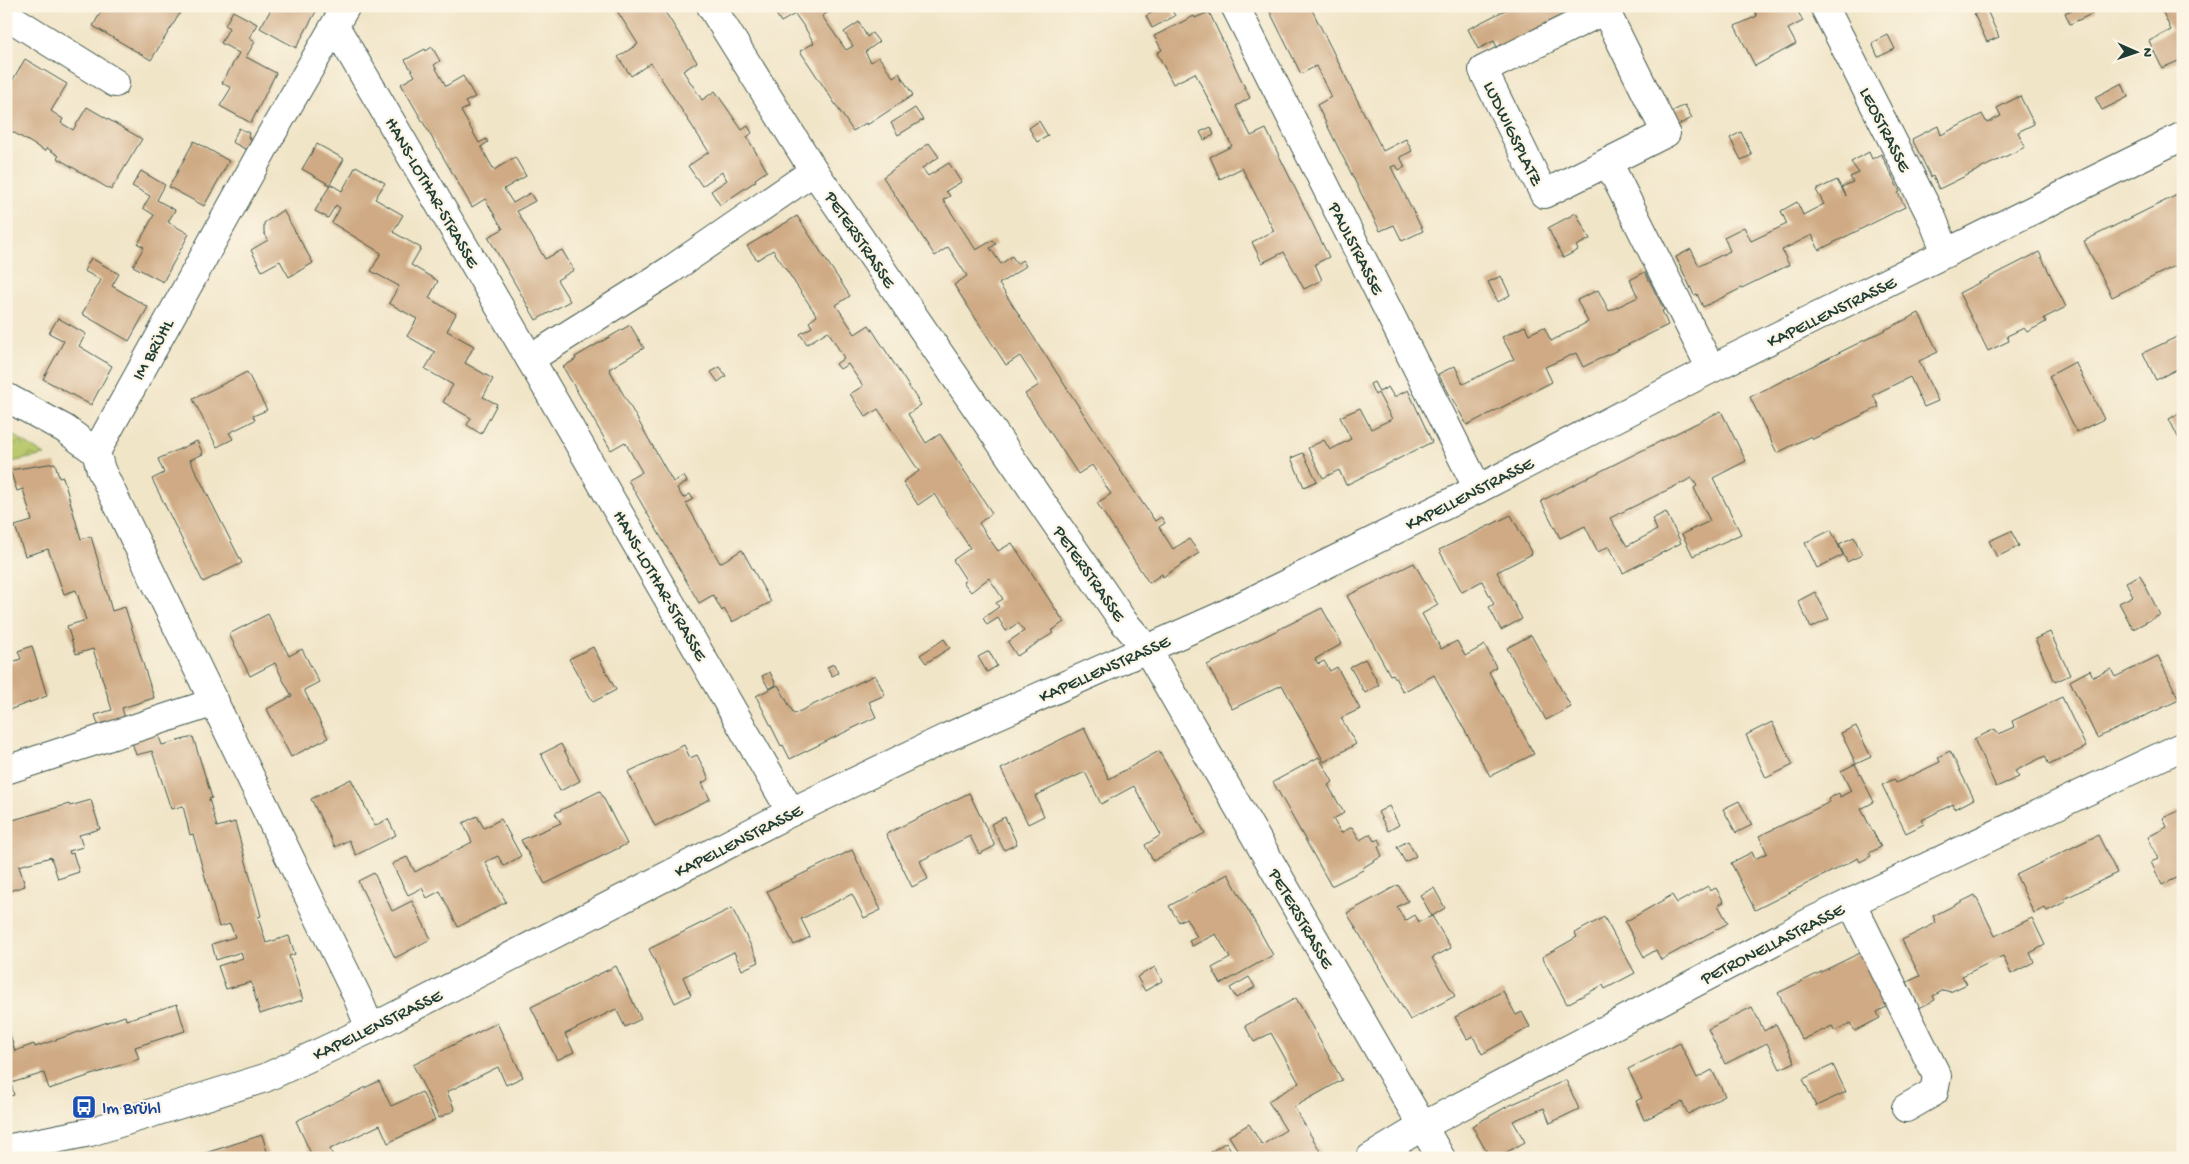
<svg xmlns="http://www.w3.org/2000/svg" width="2189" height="1164" viewBox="0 0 2189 1164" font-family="'Gochi Hand',sans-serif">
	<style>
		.park { fill: url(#park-crowns); stroke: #6c824f }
		.building { fill: #cfaa84 }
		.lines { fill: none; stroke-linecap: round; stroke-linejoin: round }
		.minor-casing { stroke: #3e564a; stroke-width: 30 }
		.minor { stroke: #fff; stroke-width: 28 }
		.labels { text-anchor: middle; stroke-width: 4.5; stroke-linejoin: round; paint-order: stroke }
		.street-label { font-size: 18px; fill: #1f3d34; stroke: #fcf5e5 }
		.transit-label { font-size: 18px; fill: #164399; stroke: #fcf5e5; text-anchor: start }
	</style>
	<defs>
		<pattern id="park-crowns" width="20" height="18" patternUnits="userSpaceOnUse" patternTransform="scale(1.25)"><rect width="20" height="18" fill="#b8c86a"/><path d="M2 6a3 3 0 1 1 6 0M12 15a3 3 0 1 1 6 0" fill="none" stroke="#95a458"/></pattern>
	</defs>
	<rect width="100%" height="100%" fill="#fcf5e5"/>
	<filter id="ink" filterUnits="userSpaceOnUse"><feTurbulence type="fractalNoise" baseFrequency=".02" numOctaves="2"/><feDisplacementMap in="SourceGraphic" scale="10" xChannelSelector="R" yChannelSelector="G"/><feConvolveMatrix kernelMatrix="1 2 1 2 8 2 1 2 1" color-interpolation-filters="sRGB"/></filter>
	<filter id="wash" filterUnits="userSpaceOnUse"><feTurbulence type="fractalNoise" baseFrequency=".0096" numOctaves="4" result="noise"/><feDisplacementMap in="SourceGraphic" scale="20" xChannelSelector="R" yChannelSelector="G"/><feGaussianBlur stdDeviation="1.12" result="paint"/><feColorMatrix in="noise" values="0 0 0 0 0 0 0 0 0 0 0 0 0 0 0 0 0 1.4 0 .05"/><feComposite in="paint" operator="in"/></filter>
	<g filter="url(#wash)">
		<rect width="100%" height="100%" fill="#f1e5c8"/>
		<polygon class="park" points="6,431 45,455 6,463"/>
		<g id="blocks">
			<g class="building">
				<polygon points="104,6 176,6 182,10 151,60 93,26"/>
				<polygon points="273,6 319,6 296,48 260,28"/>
				<polygon points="614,6 659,6 667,15 697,62 683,71 702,100 715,91 742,130 748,126 752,133 747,137 767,171 755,179 756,181 720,205 711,191 727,180 722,172 702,186 688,166 709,152 651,63 631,76 618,57 638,44"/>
				<polygon points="771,6 838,6 822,16 846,50 853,46 844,32 859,22 867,37 872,33 879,42 865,52 871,62 879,57 893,77 899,73 913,95 867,125 866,123 853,131 800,51 814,43 805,28 795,14 781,22"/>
				<polygon points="1164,6 1170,6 1175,16 1152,28 1146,16"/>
				<polygon points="1267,6 1310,6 1383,151 1406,139 1412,151 1400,157 1405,167 1399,170 1396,165 1391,167 1423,231 1402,241 1394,225 1380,231 1317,105 1331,97 1316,66 1301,74"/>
				<polygon points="1513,6 1583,6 1501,55 1494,41 1478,49 1468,29"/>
				<polygon points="1752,6 1795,6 1803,21 1788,29 1796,44 1755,66 1735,26 1757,16"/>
				<polygon points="2079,6 2094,6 2096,12 2070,24 2065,13"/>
				<polygon points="2160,6 2183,6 2183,59 2162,68 2149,41 2171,30"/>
				<polygon points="1986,8 1999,37 1987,42 1974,14"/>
				<polygon points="233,11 257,24 249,38 255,42 246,57 276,73 251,123 220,106 231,88 222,83 239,53 221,43 229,28 225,25"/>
				<polygon points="1209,12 1250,98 1236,106 1251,136 1266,129 1329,257 1315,264 1322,280 1304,289 1284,252 1262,263 1252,242 1274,231 1242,168 1220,179 1210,157 1232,146 1195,73 1173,84 1157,53 1162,50 1154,36 1194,16 1195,18"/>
				<polygon points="1888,35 1895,49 1878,57 1872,43"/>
				<polygon points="432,47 440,61 434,65 446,86 463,76 475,97 465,102 468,107 461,111 479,143 486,139 488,142 481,147 494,170 515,157 526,176 504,189 513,203 530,193 535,201 517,211 545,259 562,250 574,270 557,280 570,301 536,320 488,237 503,229 485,199 472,207 401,84 415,76 405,60 425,49 426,51"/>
				<polygon points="25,59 67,84 51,111 63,119 61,123 73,130 87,107 142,139 111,190 57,158 59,156 47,148 45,151 6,128 6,85 9,86"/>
				<polygon points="2122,83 2128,97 2102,110 2095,97"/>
				<polygon points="2020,96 2034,124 2018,132 2025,147 1939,189 1933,176 1931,177 1912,139 1938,126 1941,135 1982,114 1987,123 2001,116 1997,108"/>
				<polygon points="1685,105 1692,118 1670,129 1663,116"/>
				<polygon points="915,108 923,120 898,135 891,123"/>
				<polygon points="1039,121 1048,136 1037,142 1029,128"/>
				<polygon points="1211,127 1214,135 1204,140 1200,132"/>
				<polygon points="239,128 249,133 248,137 252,140 247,150 232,142"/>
				<polygon points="1741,132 1752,155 1741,160 1730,138"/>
				<polygon points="194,141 229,161 204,206 169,187"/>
				<polygon points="929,143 939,157 922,168 928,176 949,163 961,182 946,191 950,196 943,200 976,250 993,240 996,244 990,248 1001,264 1012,256 1017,264 1022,260 1026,266 999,284 1128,482 1155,521 1161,517 1165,523 1159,527 1173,549 1189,539 1199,553 1163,577 1162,574 1149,583 1097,503 1111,494 1092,465 1078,474 1025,394 1039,385 1020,356 1006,365 954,285 967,276 958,262 948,247 935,256 883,177"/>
				<polygon points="317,144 344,159 330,184 342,191 356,166 385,183 375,199 403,215 393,232 421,248 411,265 438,281 429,298 456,314 447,331 474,346 465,363 493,379 483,397 497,404 481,434 467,425 471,418 443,402 453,385 425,369 435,352 407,336 417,319 389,303 399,286 371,271 381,253 332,223 340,208 336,205 328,218 315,211 330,185 302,169"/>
				<polygon points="1869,152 1872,159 1881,154 1900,192 1898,193 1905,207 1819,250 1812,235 1782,250 1789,265 1703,307 1697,294 1694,295 1676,257 1691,249 1699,266 1730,251 1724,237 1744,227 1751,241 1787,224 1781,211 1797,202 1803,215 1824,204 1816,190 1837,180 1846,196 1842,187 1853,182 1850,177 1859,173 1851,162"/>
				<polygon points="141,171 165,185 157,200 175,210 168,222 189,234 163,282 133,266 144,247 138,244 154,215 143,208 150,196 132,186"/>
				<polygon points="2183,192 2183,262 2112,297 2084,241"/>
				<polygon points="283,210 313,263 289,277 280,261 262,271 251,250 268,240 264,232 264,223"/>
				<polygon points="1576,213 1590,239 1576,246 1578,250 1563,258 1548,228"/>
				<polygon points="797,216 850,296 836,305 855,334 869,325 921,405 908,414 926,443 940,434 992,513 979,523 988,537 998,551 1012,543 1064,622 1051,631 1053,633 1017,656 1008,642 1024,631 1018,623 1006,631 998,618 987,625 983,618 999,607 996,603 1003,599 989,578 971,592 963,582 966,580 953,560 970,548 934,494 918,505 903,482 919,471 878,409 866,417 850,394 863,386 848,364 840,369 836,364 844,358 828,331 807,344 800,334 812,327 809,322 817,316 773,250 757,260 747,246"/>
				<polygon points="2039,252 2066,307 2044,318 2046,322 2027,332 2024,328 2007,336 2009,341 1988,351 1959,293"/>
				<polygon points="91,258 119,274 112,286 148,307 129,341 82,314 101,280 84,271"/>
				<polygon points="1645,272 1664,310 1662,311 1668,325 1583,367 1576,353 1545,367 1552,382 1467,425 1438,374 1455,366 1463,384 1514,359 1502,337 1525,326 1529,334 1544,327 1551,341 1588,322 1577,300 1598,290 1609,311 1638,297 1630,280"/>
				<polygon points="1501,276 1510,295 1498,302 1488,282"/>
				<polygon points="1919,313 1938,352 1919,361 1938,401 1924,407 1910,377 1873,395 1879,407 1813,439 1811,436 1777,453 1750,397"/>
				<polygon points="58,318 86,334 79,346 112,366 91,405 43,379 64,341 49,333"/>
				<polygon points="630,325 644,348 609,369 673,482 684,476 687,482 677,488 683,498 690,494 693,499 686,503 720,563 742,550 771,602 732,622 724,609 722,611 713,595 699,603 628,480 642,472 625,442 611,450 563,367 576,359 575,357"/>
				<polygon points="2183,334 2183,366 2156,380 2143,353"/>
				<polygon points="2075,362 2104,419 2077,432 2049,376"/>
				<polygon points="720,367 726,376 718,382 711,372"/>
				<polygon points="247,372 267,410 253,416 255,420 229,433 233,439 217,447 193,399"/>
				<polygon points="1374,382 1379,392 1388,387 1394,397 1408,390 1432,442 1346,485 1339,470 1323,478 1308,448 1324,440 1330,450 1351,439 1340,417 1360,408 1371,429 1392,419 1378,393 1375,395 1370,384"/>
				<polygon points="1721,411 1746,461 1713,478 1741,534 1693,556 1682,534 1710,521 1694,488 1697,486 1692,478 1610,518 1627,546 1657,530 1652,519 1666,512 1681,543 1623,573 1609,546 1598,552 1585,526 1560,538 1541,501"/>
				<polygon points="2183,412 2183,447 2169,419"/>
				<polygon points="197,441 203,454 190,460 242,563 203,582 152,479 164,473 158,459"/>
				<polygon points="1303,453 1317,481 1304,487 1291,458"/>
				<polygon points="55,463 59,478 63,477 81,539 91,536 112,611 125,607 154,698 122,708 126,722 100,730 95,715 112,710 93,649 76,654 67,626 86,620 76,590 64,594 48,549 25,556 15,526 32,521 23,489 17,491 10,470"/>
				<polygon points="1511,515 1532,554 1497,572 1522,619 1501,630 1489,607 1494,604 1482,581 1462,592 1439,550"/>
				<polygon points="1831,530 1843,555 1817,568 1805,543"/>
				<polygon points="2011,531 2019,546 1997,557 1989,541"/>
				<polygon points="1854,537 1862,555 1847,562 1839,544"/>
				<polygon points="1414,563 1438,605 1422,614 1441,649 1457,641 1465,656 1485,645 1496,667 1489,672 1534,754 1490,776 1434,675 1403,692 1393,674 1390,675 1347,596"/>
				<polygon points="2140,575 2160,615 2133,629 2119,603 2133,596 2126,582"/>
				<polygon points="1815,592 1829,619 1811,628 1798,601"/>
				<polygon points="1322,608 1342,644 1315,659 1318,664 1324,661 1330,671 1337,667 1360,709 1341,718 1356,744 1324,762 1282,685 1232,709 1207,665"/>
				<polygon points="268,614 289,656 302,649 319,682 304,690 328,738 291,757 267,709 292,696 283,680 275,663 250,676 229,634"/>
				<polygon points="2050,632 2070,675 2055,682 2035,639"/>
				<polygon points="1531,635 1571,707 1546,720 1507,648"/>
				<polygon points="944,639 950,648 926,663 920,655"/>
				<polygon points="32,646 47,696 6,711 6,664 21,659 18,651"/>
				<polygon points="593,647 616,690 593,702 569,659"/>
				<polygon points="989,651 997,666 987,672 978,657"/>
				<polygon points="2158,656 2179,700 2097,738 2070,681 2090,670 2093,677 2111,669 2115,677"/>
				<polygon points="1365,659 1379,685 1365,693 1350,667"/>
				<polygon points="834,664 838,673 832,676 827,667"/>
				<polygon points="770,672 776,685 769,689 762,676"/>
				<polygon points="875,675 885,695 869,702 876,717 790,759 783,745 781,746 756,696 778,685 794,714"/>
				<polygon points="2062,697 2086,747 2049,765 2045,756 2015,771 2019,777 1996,787 1974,739 1995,729 1998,734 2014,727 2012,721"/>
				<polygon points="1772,722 1793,765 1766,778 1746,735"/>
				<polygon points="1856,726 1871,757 1856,764 1841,733"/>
				<polygon points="1084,728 1109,779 1159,751 1205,833 1153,861 1145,845 1161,835 1134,786 1101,804 1085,772 1035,796 1044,816 1028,824 1001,769"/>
				<polygon points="157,731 162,745 193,737 212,798 209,799 217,827 235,822 261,916 258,917 266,943 289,936 295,954 289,956 303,1000 260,1014 251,982 226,989 218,966 243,958 241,952 216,960 212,944 235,937 230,924 219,927 193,834 190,835 183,806 171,809 152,751 136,755 131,739"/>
				<polygon points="561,744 580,781 560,791 541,754"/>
				<polygon points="684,745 690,758 697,755 709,779 702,783 710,799 655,826 628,772"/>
				<polygon points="1950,751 1974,799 1955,809 1953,804 1922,820 1924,824 1906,833 1882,785 1894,779 1896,783 1940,762 1938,757"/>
				<polygon points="1319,757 1333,782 1328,785 1344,813 1333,819 1341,833 1352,827 1360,840 1370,834 1374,841 1379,839 1382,845 1378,847 1382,856 1364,867 1363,870 1331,886 1273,782"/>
				<polygon points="1855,764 1874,802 1861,809 1881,847 1869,853 1871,856 1860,862 1858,858 1755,910 1731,863 1752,852 1755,859 1767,853 1759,836 1830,802 1828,799 1839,793 1840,797 1851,791 1841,771"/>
				<polygon points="351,779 375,826 388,819 396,835 356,855 349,840 335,847 311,799"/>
				<polygon points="600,791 627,844 545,884 521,840 561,823 555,813"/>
				<polygon points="969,793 995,846 979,854 970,836 920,861 928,879 912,887 886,834"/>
				<polygon points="91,800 100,829 79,835 83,847 69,851 70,854 73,853 79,872 58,879 51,857 19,866 25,886 6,892 6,822 69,804 70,806"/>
				<polygon points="1739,801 1752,825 1736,833 1723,809"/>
				<polygon points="1389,806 1399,825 1388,831 1378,812"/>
				<polygon points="2183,809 2183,875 2162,885 2151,862 2158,859 2148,837 2167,827 2163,818"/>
				<polygon points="477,816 484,828 501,819 521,856 504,866 498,856 485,862 506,902 458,927 440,891 427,898 422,888 408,895 392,864 407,857 415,872 472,842 463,823"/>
				<polygon points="1005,817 1017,844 1004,850 991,824"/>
				<polygon points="2098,835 2117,873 2064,899 2065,902 2047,911 2045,908 2034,913 2016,875"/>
				<polygon points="1408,841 1416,856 1405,862 1397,847"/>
				<polygon points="852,850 881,910 864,918 852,894 801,919 810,937 794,945 767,891"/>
				<polygon points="374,873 392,911 412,901 431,939 395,958 358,881"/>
				<polygon points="1228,874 1273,955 1221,984 1212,968 1230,958 1216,934 1192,946 1189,941 1197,937 1186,918 1179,922 1169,906"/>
				<polygon points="1398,885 1408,901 1397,907 1405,921 1415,915 1419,922 1432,916 1451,948 1432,958 1455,996 1410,1020 1347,913"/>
				<polygon points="1708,886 1710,891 1716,888 1724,902 1718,905 1728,923 1661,960 1656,950 1644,957 1625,922 1672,895 1677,903"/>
				<polygon points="1434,888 1445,908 1432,916 1420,895"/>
				<polygon points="1975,895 1995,936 2032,918 2045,945 2030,953 2034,962 2011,974 2003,956 1962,976 1967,984 1950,992 1944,990 1933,996 1935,1000 1919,1008 1907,982 1920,976 1902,940 1936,923 1933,916"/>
				<polygon points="732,908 759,962 742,970 734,952 683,977 691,995 675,1003 649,949"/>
				<polygon points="1604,917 1635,973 1605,989 1603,985 1567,1004 1542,957 1577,937 1575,933"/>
				<polygon points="1864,951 1890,1005 1877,1012 1880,1018 1855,1031 1850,1023 1835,1031 1832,1026 1802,1040 1778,993"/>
				<polygon points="616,966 641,1019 625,1027 616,1009 565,1034 574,1052 557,1060 531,1007"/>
				<polygon points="1155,967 1162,981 1145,991 1137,977"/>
				<polygon points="1249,977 1255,987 1236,998 1230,988"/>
				<polygon points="1503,991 1516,1015 1522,1012 1530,1027 1482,1054 1473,1036 1467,1039 1455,1017"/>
				<polygon points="1296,998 1342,1080 1294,1107 1322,1154 1315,1158 1240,1158 1242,1157 1229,1136 1249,1124 1262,1145 1286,1130 1268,1101 1299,1083 1271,1033 1254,1042 1245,1026"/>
				<polygon points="177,1004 185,1031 135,1047 139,1059 49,1089 44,1073 11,1083 14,1095 6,1097 6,1028 8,1028 15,1051 34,1044 35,1047 125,1016 126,1020"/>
				<polygon points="1752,1007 1764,1031 1776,1024 1795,1062 1780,1069 1767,1043 1725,1064 1708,1029"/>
				<polygon points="497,1023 523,1077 506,1085 498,1067 447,1092 455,1110 439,1118 413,1065"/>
				<polygon points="1680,1043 1697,1078 1712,1070 1725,1096 1688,1114 1682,1102 1644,1120 1636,1101 1642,1098 1628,1069"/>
				<polygon points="1833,1065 1846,1092 1816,1106 1803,1079"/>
				<polygon points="1566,1080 1579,1109 1550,1123 1544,1108 1513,1121 1525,1142 1496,1158 1490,1158 1472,1126 1506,1107"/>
				<polygon points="379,1081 391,1106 422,1092 435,1120 388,1143 380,1125 330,1149 334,1158 313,1158 296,1121"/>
				<polygon points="262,1135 269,1158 193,1158 193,1157"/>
				<polygon points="1226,1142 1236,1158 1215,1158 1211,1152"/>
			</g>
		</g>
	</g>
	<g filter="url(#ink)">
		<use href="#blocks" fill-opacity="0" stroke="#3e564a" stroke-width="1"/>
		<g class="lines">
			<defs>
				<g id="minor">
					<polyline points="346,6 271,135 96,452 101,470 357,996 370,1029"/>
					<polyline points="711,6 814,171 1123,621 1147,649 1441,1158"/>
					<polyline points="1235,6 1478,489"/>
					<polyline points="1824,6 1933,220 1946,253"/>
					<polygon points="1605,10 1666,133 1544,194 1483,70"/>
					<polyline points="6,15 115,83"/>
					<polyline points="335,26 530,359 791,812"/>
					<polyline points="1608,162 1711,369"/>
					<polyline points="530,359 672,269 814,171"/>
					<polyline points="6,397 65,429 96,452"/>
					<polyline points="6,770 215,702"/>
					<polyline points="1851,902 1937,1076 1934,1092 1906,1108"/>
					<polyline points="6,1149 90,1132 265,1078 370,1029 791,812 948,737 1219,617 1478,489 1711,369 2183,136"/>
					<polyline points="1370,1158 1423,1126 1814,920 2183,746"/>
				</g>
			</defs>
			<use href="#minor" class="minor-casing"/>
			<use href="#minor" class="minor"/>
		</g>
	</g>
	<defs>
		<symbol id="bus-square" viewBox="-11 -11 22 22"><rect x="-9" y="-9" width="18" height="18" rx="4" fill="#1a4fb4" stroke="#fcf5e5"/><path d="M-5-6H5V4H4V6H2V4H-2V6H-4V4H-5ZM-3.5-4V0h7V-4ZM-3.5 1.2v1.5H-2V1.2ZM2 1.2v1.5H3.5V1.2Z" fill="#fff"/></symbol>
	</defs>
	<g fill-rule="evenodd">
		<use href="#bus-square" x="70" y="1093" width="28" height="28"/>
	</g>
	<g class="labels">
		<g class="street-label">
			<text transform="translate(1886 129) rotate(63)" y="6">LEOSTRASSE</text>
			<text transform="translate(1514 133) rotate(64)" y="6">LUDWIGSPLATZ</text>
			<text transform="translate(433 192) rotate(60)" y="6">HANS-LOTHAR-STRASSE</text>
			<text transform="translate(861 239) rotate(56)" y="6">PETERSTRASSE</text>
			<text transform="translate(1357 248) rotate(63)" y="6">PAULSTRASSE</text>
			<text transform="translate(1831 311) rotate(-26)" y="6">KAPELLENSTRASSE</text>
			<text transform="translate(152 349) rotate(-61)" y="6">IM BRÜHL</text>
			<text transform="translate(1469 493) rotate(-27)" y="6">KAPELLENSTRASSE</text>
			<text transform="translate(1090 573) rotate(55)" y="6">PETERSTRASSE</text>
			<text transform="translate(661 585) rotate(60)" y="6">HANS-LOTHAR-STRASSE</text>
			<text transform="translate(1104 668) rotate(-24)" y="6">KAPELLENSTRASSE</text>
			<text transform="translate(738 840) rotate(-27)" y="6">KAPELLENSTRASSE</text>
			<text transform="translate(1302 918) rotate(60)" y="6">PETERSTRASSE</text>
			<text transform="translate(1772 943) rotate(-27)" y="6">PETRONELLASTRASSE</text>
			<text transform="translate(377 1024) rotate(-26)" y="6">KAPELLENSTRASSE</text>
		</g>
		<g class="transit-label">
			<text x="102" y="1113">Im Brühl</text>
		</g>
	</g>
	<rect width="2189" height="1164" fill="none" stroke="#fcf5e5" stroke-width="25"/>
	<g transform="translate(2136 52) rotate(92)" stroke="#fcf5e5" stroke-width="4" paint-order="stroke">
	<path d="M0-4L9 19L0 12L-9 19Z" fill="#1f3d34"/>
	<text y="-8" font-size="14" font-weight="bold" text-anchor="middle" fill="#1f3d34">N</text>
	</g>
</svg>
